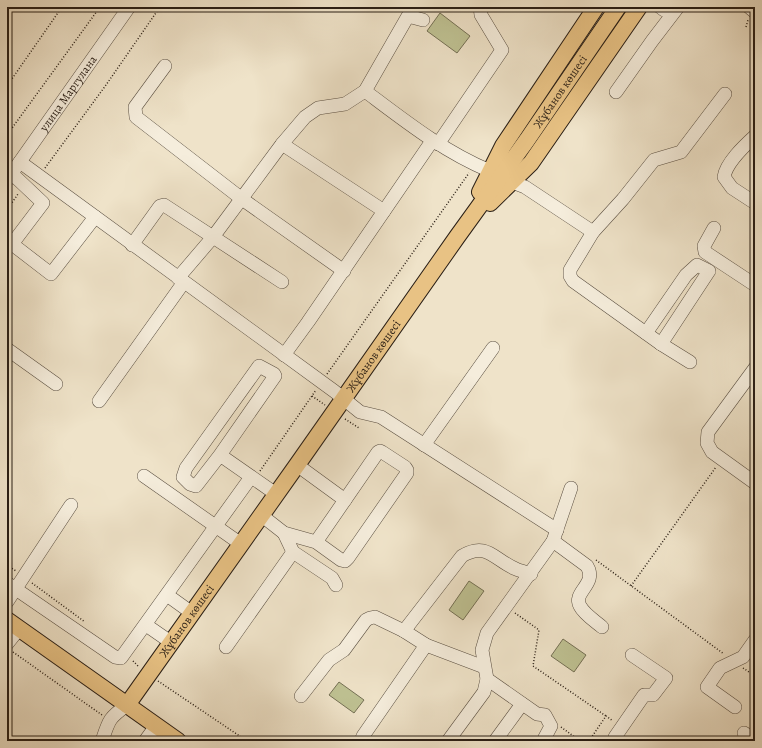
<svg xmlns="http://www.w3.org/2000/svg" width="762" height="748" viewBox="0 0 762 748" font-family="Alegreya,serif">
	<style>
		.grass { fill: #bfc293; stroke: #747054 }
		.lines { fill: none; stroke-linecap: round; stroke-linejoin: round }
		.minor-casing { stroke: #5a4f42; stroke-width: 14 }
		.major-casing { stroke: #291e15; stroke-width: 18 }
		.path { stroke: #291e15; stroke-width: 1.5; stroke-dasharray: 1 2; stroke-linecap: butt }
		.minor { stroke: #f5eddc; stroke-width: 13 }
		.major { stroke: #e8c284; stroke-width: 16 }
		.labels { text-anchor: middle; stroke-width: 4; stroke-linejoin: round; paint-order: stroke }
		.street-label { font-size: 12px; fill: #291e15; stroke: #f5eddc }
	</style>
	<rect width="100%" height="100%" fill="#efe3c9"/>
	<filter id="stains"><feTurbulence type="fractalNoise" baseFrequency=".005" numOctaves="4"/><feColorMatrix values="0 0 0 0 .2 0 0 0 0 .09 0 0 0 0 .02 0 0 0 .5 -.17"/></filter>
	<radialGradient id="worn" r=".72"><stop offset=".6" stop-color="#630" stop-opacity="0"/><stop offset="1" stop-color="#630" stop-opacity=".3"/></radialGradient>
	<g class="grass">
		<polygon points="440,13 470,36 457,53 427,31"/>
		<polygon points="469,581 484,591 463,620 449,610"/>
		<polygon points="563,639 586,655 574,672 551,656"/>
		<polygon points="339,682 364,700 354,713 329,695"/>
	</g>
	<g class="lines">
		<defs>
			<g id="minor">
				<polyline points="660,7 664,10"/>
				<polyline points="749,7 755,12"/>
				<polyline points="165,66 135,107 136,117 242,199 344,271"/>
				<path d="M 365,91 C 405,121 444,152 490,171"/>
				<polyline points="616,92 652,41 678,7"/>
				<path d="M 755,136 C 744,146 726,163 724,177 L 732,188 L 755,203"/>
				<polyline points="282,144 384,211"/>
				<polyline points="438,144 502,50 481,15 480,7"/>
				<polyline points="20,162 334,391 360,412 381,417 557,530"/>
				<polyline points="7,169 43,203 12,244 7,248"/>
				<path id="s1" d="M 7,180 L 129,7"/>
				<polyline points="512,182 525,187 593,232"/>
				<polyline points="714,228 704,246 705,252 755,285"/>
				<polyline points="12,244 51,274 95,217"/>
				<polyline points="132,245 160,206 164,205 282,282"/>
				<polyline points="178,278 213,237 282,144 305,117 318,108 345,104 365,91 408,16 423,20"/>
				<polyline points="646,333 686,275 697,265 709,271 661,344"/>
				<polyline points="7,349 56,384"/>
				<polyline points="284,355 308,322 432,141"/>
				<polyline points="690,362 661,344 573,281 570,276 570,270 593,232 623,199 654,160 681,152 725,94"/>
				<polyline points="755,368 708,432 707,443 712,452 755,483"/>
				<polyline points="99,401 184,282"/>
				<polyline points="424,445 493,348"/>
				<polyline points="220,455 196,486 190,484 183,477 186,468 259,366 274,374 275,376 220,455 276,494"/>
				<polyline points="297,465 345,500"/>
				<polyline points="144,476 241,544"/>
				<polyline points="261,515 284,533 316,542 341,560 345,561 348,558 407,473 407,470 405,467 382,452 380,451 378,452 316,542"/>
				<polyline points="284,533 293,552 332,578 336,585"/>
				<path d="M 553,541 L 587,566 C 598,584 572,592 580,606 C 584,614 595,621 602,627"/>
				<polyline points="7,583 115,657 121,658 251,477"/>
				<polyline points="167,595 192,613"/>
				<polyline points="7,602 71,505"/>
				<polyline points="146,625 172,643"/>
				<path d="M 404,631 L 462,556 C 487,541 494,560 516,569 C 520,571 526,572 531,574"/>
				<polyline points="7,644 19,629"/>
				<polyline points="226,647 293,552"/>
				<polyline points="487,679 537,714 545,715 551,726 543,741"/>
				<polyline points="301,696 329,660 344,650 366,620 370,618 375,617 404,631 426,645 484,667"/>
				<polyline points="735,707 707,687 720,668 743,657 755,640"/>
				<polyline points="744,733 755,741"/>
				<path d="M 102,741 C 109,720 109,718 127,705"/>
				<polyline points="145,741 156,726"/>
				<polyline points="361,741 363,736 426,645"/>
				<polyline points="448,741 484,692 487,679 482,650 487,633 553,541 571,488"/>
				<polyline points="495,741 522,704"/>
				<polyline points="616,741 615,737 644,695 653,695 666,678 632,655"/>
			</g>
			<g id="major">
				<polyline points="480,192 503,146 596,7"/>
				<polyline points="490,203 531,163 639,7"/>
				<polyline points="7,620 178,741"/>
				<path id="s2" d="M 127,705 L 297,465 L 457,237 L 527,140 L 618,7"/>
			</g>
		</defs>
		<use href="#minor" class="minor-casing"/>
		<use href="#major" class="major-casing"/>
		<g class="path">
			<polyline points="746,27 748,20"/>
			<polyline points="7,86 62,7"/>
			<polyline points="7,135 100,7"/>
			<polyline points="45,168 106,85 160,7"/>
			<polyline points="7,210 18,194"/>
			<polyline points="327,374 469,173"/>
			<polyline points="312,396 325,405"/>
			<polyline points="345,419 359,428"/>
			<polyline points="260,471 316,390"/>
			<polyline points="596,560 724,654"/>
			<polyline points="7,565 16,571"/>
			<polyline points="32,583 85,622"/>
			<polyline points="631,586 716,467"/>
			<polyline points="515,613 539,630 533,666 606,716"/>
			<polyline points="13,652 102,715"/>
			<polyline points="133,661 139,667"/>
			<polyline points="743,668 755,676"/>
			<polyline points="158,681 247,741"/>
			<polyline points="561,727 580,741"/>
			<polyline points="589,741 606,716 613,721"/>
		</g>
		<use href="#minor" class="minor"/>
		<use href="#major" class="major"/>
	</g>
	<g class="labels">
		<g class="street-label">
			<text dy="4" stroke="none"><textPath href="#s2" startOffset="751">Жұбанов көшесі</textPath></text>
			<text dy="4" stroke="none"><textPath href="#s1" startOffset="106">улица Маргулана</textPath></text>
			<text dy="4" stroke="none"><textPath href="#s2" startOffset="427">Жұбанов көшесі</textPath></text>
			<text dy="4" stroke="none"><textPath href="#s2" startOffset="103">Жұбанов көшесі</textPath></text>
		</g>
	</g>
	<rect width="762" height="748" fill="none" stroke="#efe3c9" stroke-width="24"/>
	<rect x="8" y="8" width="746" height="732" fill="none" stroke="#291e15" stroke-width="2"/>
	<rect x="12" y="12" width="738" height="724" fill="none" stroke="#291e15"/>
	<rect width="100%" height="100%" filter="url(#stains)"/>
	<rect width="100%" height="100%" fill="url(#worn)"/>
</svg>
